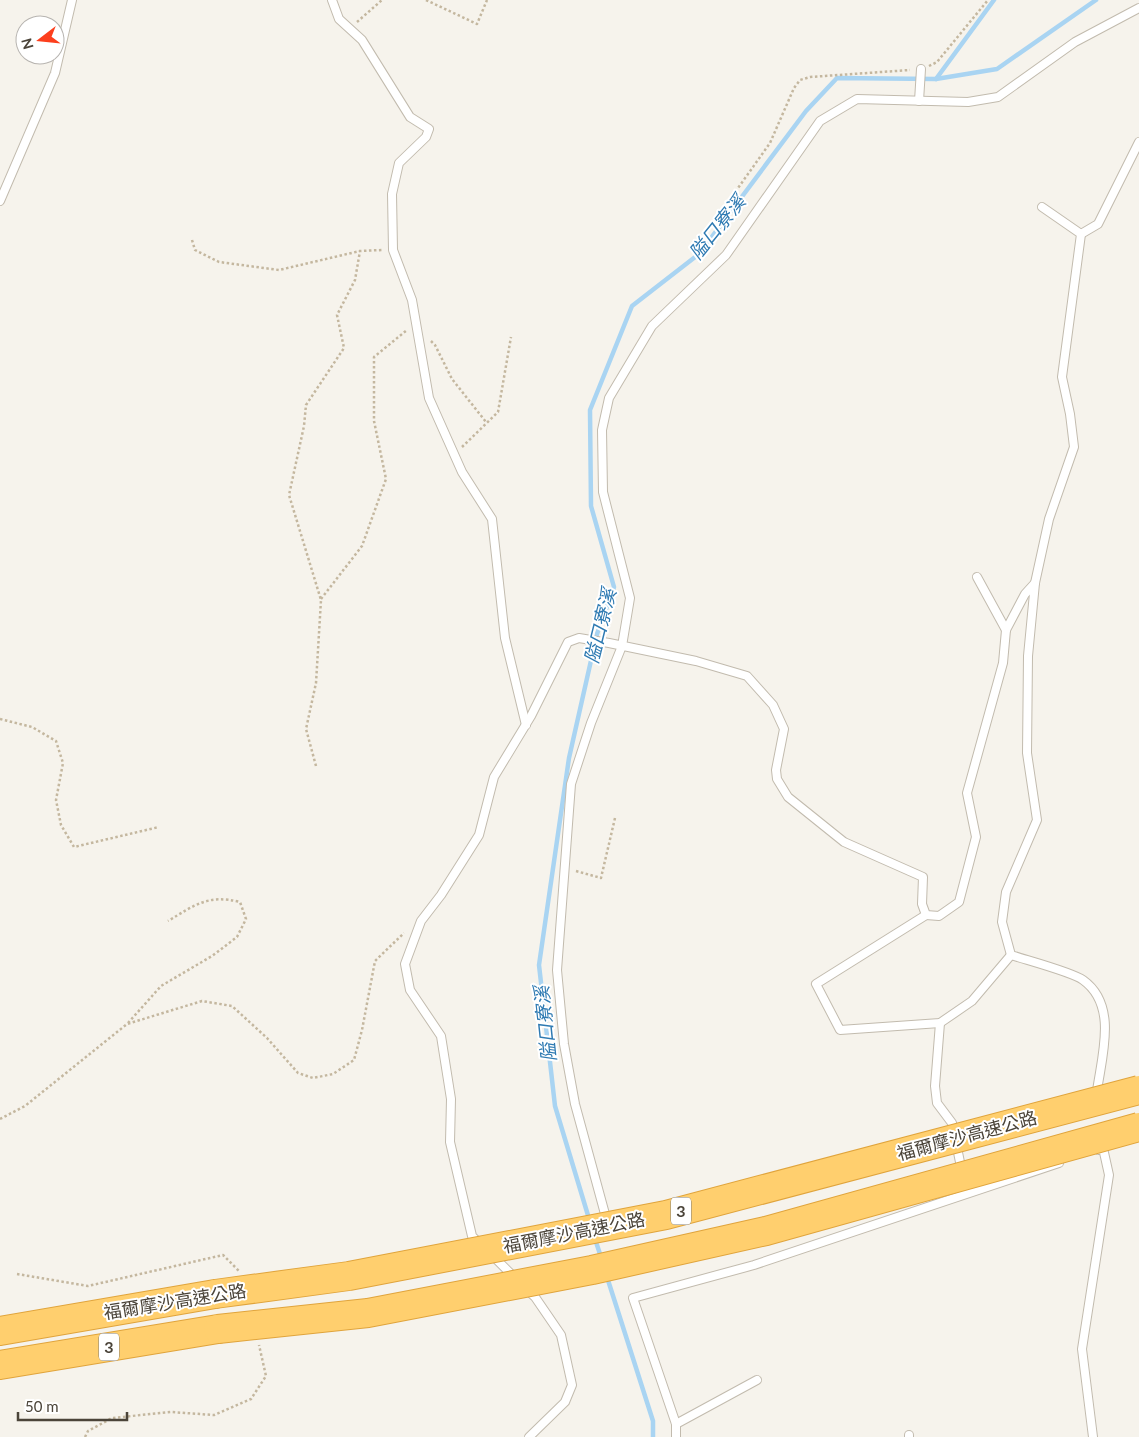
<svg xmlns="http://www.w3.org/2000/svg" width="1139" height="1437" viewBox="0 0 1139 1437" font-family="Lato,'Noto Sans TC',sans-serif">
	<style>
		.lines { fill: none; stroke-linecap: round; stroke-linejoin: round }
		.stream { stroke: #a9d4f2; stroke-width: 4.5 }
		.service-casing { stroke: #c2bbae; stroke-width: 10 }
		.motorway-casing { stroke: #e0a43c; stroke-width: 30 }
		.path { stroke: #c4b79f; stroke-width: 2.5; stroke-dasharray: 2.5 2.5; stroke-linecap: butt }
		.service { stroke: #fff; stroke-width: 8 }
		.motorway { stroke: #ffcf6e; stroke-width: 28 }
		.motorway-bridge-casing { stroke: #e0a43c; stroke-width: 30; stroke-linecap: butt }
		.motorway-bridge { stroke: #ffcf6e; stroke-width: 28 }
		.labels { text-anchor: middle; stroke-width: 4; stroke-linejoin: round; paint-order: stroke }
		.shield { fill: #fff; stroke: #817c74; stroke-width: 1 }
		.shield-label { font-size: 16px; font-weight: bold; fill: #4b4439 }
		.street-label { font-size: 18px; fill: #4b4439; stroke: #fff }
		.water-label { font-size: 19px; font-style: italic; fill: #2e7ab2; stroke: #fff }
	</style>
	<rect width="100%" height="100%" fill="#f6f3ec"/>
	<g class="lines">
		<g class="stream">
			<polyline points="936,79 994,0"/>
			<polyline points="590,1222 555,1106 539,965 569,758 597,634 614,587 591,506 590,410 632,306 699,254 806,111 837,78 936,79 997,69 1096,0"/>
			<polyline points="595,1239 602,1260"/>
			<polyline points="607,1277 653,1421 653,1437"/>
		</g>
		<defs>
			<g id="service">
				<polyline points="332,0 339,19 362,40 410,117 429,129 426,137 399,163 392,194 393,250 412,300 429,398 462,472 492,519 505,638 526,725"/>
				<polyline points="919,101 921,69"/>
				<polyline points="0,201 55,73 72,0"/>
				<path d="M 1042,207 L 1081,234 L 1062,377 L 1070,414 L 1074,447 L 1049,519 L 1035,583 L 1028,656 L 1027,753 L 1037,820 L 1006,892 L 1002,922 L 1011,955 C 1026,960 1072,972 1083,980 C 1118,1005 1102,1055 1097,1091"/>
				<polyline points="1081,234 1098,224 1139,142"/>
				<polyline points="977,577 1006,630"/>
				<polyline points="926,915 816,984 840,1030 940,1023 972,1001 1011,955"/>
				<polyline points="940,1023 935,1086 937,1103 952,1123 962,1172"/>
				<polyline points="605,1214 575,1104 564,1044 557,970 571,784 591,723 622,646 630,598 603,492 602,430 609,398 652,326 726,255 820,121 857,99 968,102 998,97 1075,42 1139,8"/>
				<polyline points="480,1244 472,1236 450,1142 451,1099 441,1036 410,990 405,964 421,921 441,895 479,835 494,777 531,716 568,642 579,638 609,643 696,661 747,676 773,705 784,729 776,770 777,779 788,797 844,842 923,877 922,904 926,915 939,916 959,902 976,837 967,793 1003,663 1006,630 1025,594 1035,583"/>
				<polyline points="492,1255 516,1279"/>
				<polyline points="526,1289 535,1297 561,1335 572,1385 565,1402 529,1437"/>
				<polyline points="676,1424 757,1380"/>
				<polyline points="909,1435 909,1437"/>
				<polyline points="676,1437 676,1424 633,1298 754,1265 1059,1163"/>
				<polyline points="1093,1437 1082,1349 1109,1175 1103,1148 1098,1150"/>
			</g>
			<g id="motorway">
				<polyline points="0,1331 215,1294"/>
				<polyline points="0,1365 218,1329"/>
			</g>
		</defs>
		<use href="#service" class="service-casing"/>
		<use href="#motorway" class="motorway-casing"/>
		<g class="path">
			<polyline points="426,0 477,24 487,0"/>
			<polyline points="357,22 382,0"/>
			<polyline points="929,66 937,62 988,0"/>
			<polyline points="721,212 770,143 794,88 800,80 810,77 910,70"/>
			<polyline points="192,240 195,250 219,262 279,270 360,251"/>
			<polyline points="431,341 435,345 452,379 486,422"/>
			<polyline points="462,447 498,412 511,337"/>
			<polyline points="321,599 362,546 386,479 374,421 374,357 407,330"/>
			<polyline points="0,719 32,727 56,741 63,763 56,800 61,825 74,847 159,827"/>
			<polyline points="316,766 306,729 316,683 321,600 289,495 304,426 306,405 344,348 337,315 355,280 360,251 382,250"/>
			<polyline points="576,871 601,878 615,818"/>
			<path d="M 128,1023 L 161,986 L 212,956 L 237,937 L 246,919 L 240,902 C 208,894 195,905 168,921"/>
			<polyline points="0,1119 25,1106 127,1024 202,1001 232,1006 267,1038 298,1073 313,1078 333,1074 354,1060 362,1030 375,961 404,933"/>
			<polyline points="17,1274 88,1286 223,1255 239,1271"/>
			<polyline points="85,1437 88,1431 112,1418 171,1412 214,1415 251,1399 266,1376 259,1345"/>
		</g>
		<use href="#service" class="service"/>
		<use href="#motorway" class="motorway"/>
		<defs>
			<g id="motorway-bridge">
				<polyline points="215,1294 349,1276 666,1215 1139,1090"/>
				<polyline points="218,1329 368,1313 592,1270 766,1231 1139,1127"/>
			</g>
		</defs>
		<use href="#motorway-bridge" class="motorway-bridge-casing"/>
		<use href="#motorway-bridge" class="motorway-bridge"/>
	</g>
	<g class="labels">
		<g class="shield">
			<rect x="671" y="1197.5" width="20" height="27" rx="4"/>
			<rect x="99" y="1333.5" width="20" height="27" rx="4"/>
		</g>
		<g class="shield-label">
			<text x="681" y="1217">3</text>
			<text x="109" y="1353">3</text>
		</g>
		<g class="street-label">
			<text transform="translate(967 1136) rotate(-15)" y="6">福爾摩沙高速公路</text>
			<text transform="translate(574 1233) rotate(-11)" y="6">福爾摩沙高速公路</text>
			<text transform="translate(175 1302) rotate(-9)" y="6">福爾摩沙高速公路</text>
		</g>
		<g class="water-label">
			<text transform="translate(717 227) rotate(-51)" y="7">隘口寮溪</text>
			<text transform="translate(600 626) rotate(-76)" y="7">隘口寮溪</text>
			<text transform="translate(545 1024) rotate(-96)" y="7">隘口寮溪</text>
		</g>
	</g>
	<g transform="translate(40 40) rotate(254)"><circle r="24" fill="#ffffff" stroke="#b7b4b0"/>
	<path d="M0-4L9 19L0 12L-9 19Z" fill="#fc3f1d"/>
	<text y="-8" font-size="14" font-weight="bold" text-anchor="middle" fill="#4b4439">N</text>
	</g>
	<path d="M18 1412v8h109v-8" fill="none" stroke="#4b4439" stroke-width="2.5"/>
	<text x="25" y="1412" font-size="15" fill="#4b4439" stroke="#ffffff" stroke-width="4" paint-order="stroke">50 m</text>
</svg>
